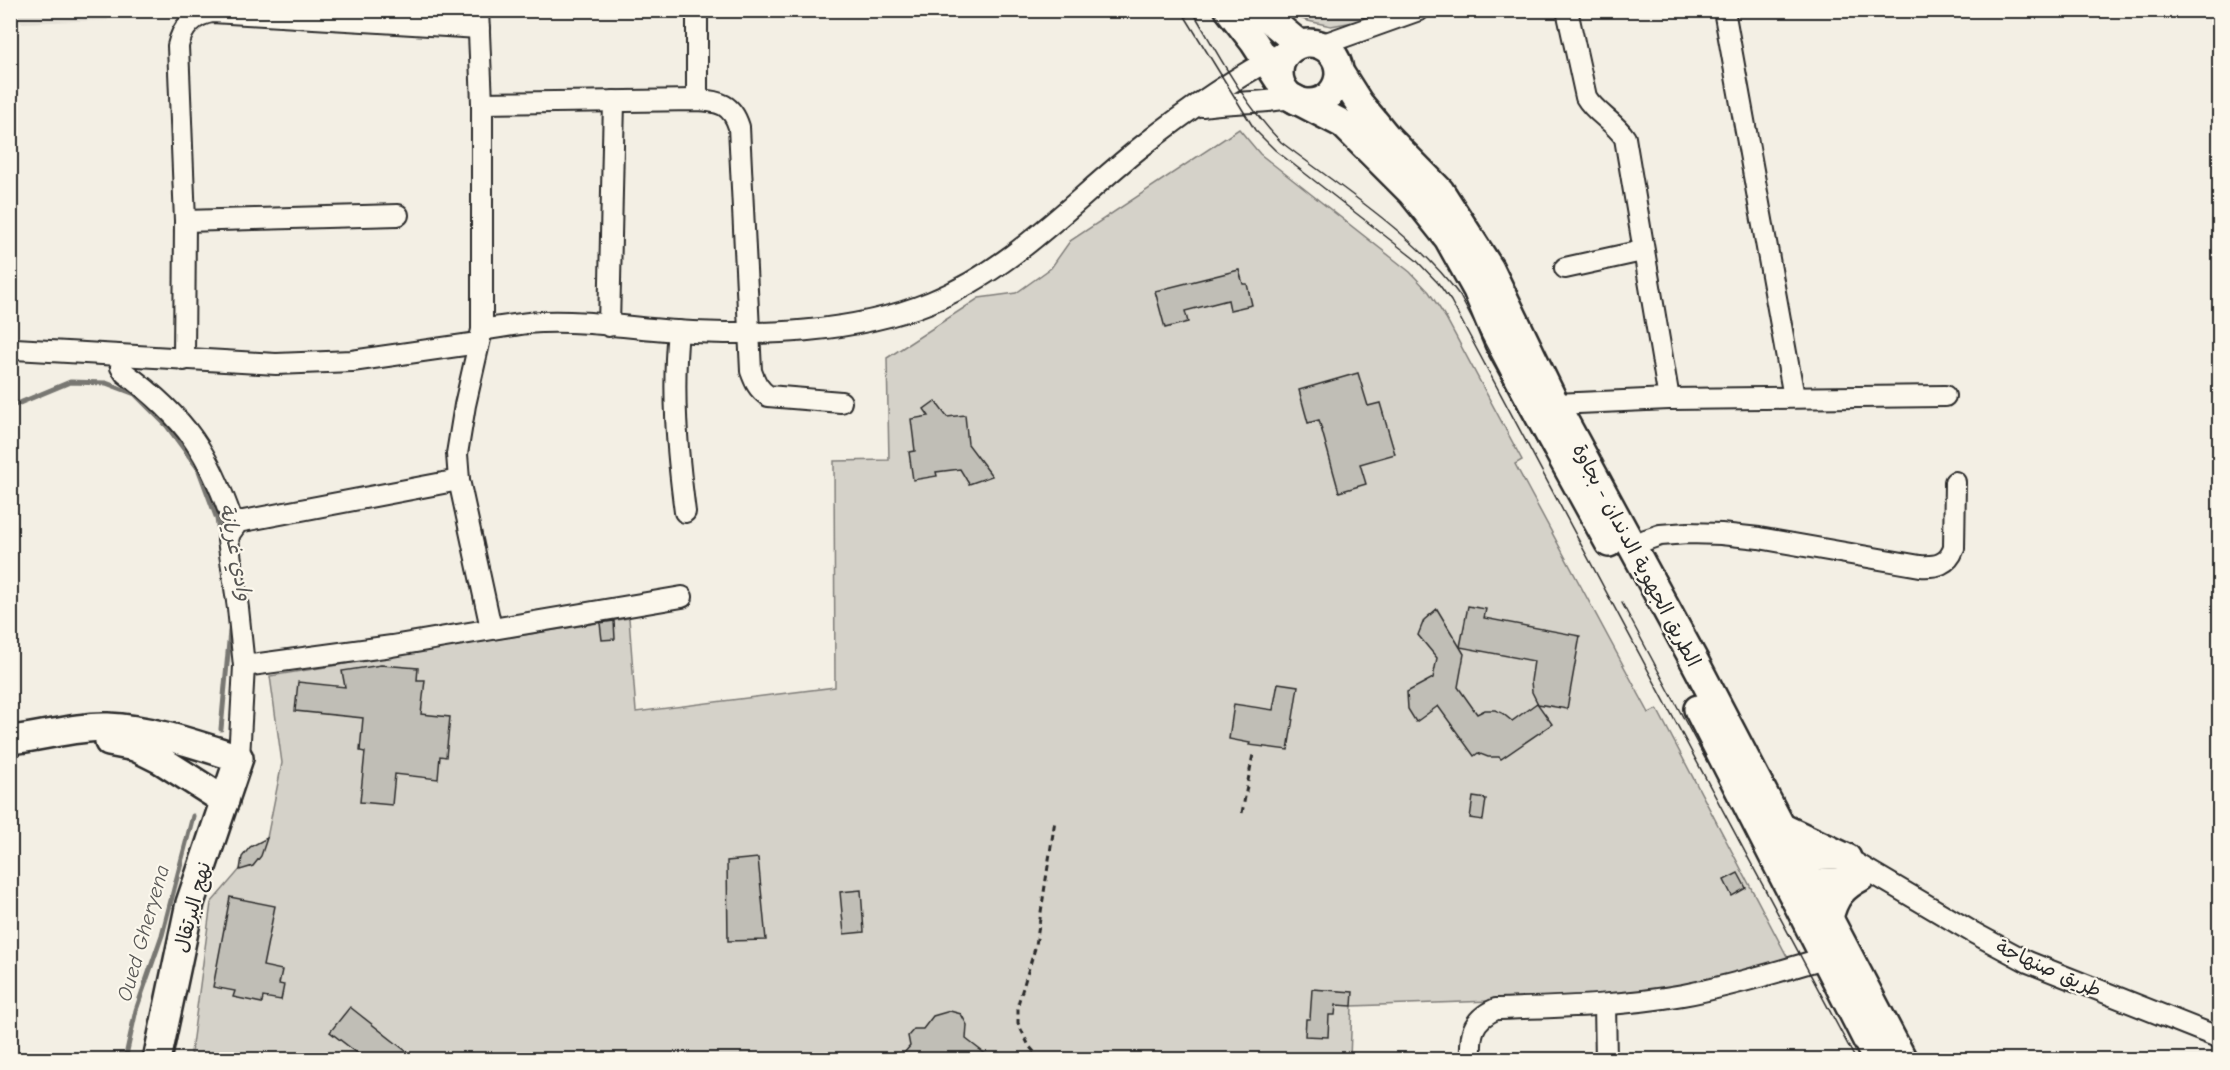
<svg xmlns="http://www.w3.org/2000/svg" width="2230" height="1070" viewBox="0 0 2230 1070" font-family="'Comic Neue','Playpen Sans Arabic',sans-serif">
	<style>
		.built { fill: #e4e0d6 }
		.green { fill: #d5d2c9; stroke: #807e7a; stroke-width: 1.5 }
		.lines { fill: none; stroke-linecap: round; stroke-linejoin: round }
		.stream { stroke: #787772; stroke-width: 5 }
		.building { fill: #c0beb6; stroke: #2b2b2b; stroke-width: 1.5 }
		.street-casing { stroke: #2b2b2b; stroke-width: 24 }
		.secondary-casing { stroke: #2b2b2b; stroke-width: 32 }
		.path { stroke: #2b2b2b; stroke-width: 3; stroke-dasharray: 6 4.5; stroke-linecap: butt }
		.street { stroke: #fbf7ec; stroke-width: 20 }
		.secondary { stroke: #fbf7ec; stroke-width: 27 }
		.tram { stroke: #2b2b2b; stroke-width: 1.5 }
		.labels { text-anchor: middle; stroke-width: 4.5; stroke-linejoin: round; paint-order: stroke }
		.street-label { font-size: 20px; fill: #2b2b2b; stroke: #fbf7ec }
		.water-label { font-size: 21px; font-style: italic; fill: #585755; stroke: #fbf7ec }
	</style>
	<rect width="100%" height="100%" fill="#f3efe4"/>
	<filter id="ink" filterUnits="userSpaceOnUse"><feTurbulence type="fractalNoise" baseFrequency=".0167" numOctaves="2"/><feDisplacementMap in="SourceGraphic" scale="12" xChannelSelector="R" yChannelSelector="G"/><feConvolveMatrix kernelMatrix="1 2 1 2 8 2 1 2 1" color-interpolation-filters="sRGB"/></filter>
	<g filter="url(#ink)">
		<polygon class="built" points="11,10 108,11 108,20 22,23 11,15"/>
		<g class="green">
			<polygon points="1282,11 1375,11 1376,18 1331,26 1308,21"/>
			<polygon points="1239,129 1260,154 1410,272 1429,292 1446,318 1522,460 1515,464 1649,713 1657,709 1791,964 1685,987 1550,999 1352,1006 1350,1059 190,1060 211,903 267,838 282,763 270,676 629,618 636,712 835,687 834,461 889,460 887,358 979,298 1016,293 1051,268 1070,241"/>
		</g>
		<g class="lines">
			<g class="stream">
				<polyline points="10,407 70,382 106,383 135,394 167,426 198,468 217,519 220,539"/>
				<polyline points="221,729 231,620"/>
				<polyline points="125,1060 136,1010 162,935 193,816"/>
			</g>
		</g>
		<g class="building">
			<polygon points="1239,270 1243,284 1247,284 1252,305 1230,310 1228,300 1185,311 1188,322 1165,328 1155,291"/>
			<polygon points="1358,373 1368,406 1380,403 1395,454 1360,464 1366,484 1339,492 1319,420 1308,423 1299,390"/>
			<polygon points="935,401 947,417 965,415 968,444 992,476 969,484 960,469 936,472 937,476 913,480 909,452 915,451 911,419 929,416 924,409"/>
			<polygon points="1468,606 1486,609 1484,618 1580,636 1567,709 1538,704 1532,692 1531,681 1534,661 1460,647"/>
			<polygon points="1437,609 1464,654 1458,687 1477,714 1485,710 1495,710 1502,713 1512,721 1537,703 1552,724 1501,759 1499,757 1488,757 1478,753 1474,756 1438,706 1416,722 1408,709 1407,692 1433,678 1437,658 1418,635 1424,620"/>
			<polygon points="614,621 615,639 602,640 600,623"/>
			<polygon points="381,665 418,668 417,680 425,680 421,714 450,717 446,757 440,756 438,779 395,774 392,805 360,802 365,752 360,751 363,718 295,711 298,682 345,687 342,671"/>
			<polygon points="1278,683 1298,686 1288,750 1249,745 1250,743 1229,739 1234,704 1273,710"/>
			<polygon points="1473,797 1486,799 1483,820 1470,818"/>
			<polygon points="267,838 261,856 253,866 240,870 242,857 250,847"/>
			<polygon points="758,858 766,940 728,941 727,861"/>
			<polygon points="1738,873 1746,888 1732,896 1724,880"/>
			<polygon points="861,890 864,932 844,934 840,892"/>
			<polygon points="230,897 275,906 263,966 282,970 279,984 284,985 281,1000 263,997 262,1003 233,997 235,991 213,987"/>
			<polygon points="1312,989 1353,992 1352,1006 1336,1005 1335,1015 1329,1015 1328,1037 1305,1036 1306,1019 1310,1019"/>
			<polygon points="350,1007 416,1059 365,1059 330,1032"/>
			<polygon points="950,1011 961,1014 967,1025 966,1039 992,1059 899,1059 910,1046 908,1036 914,1029 923,1029 933,1016"/>
		</g>
		<g class="lines">
			<defs>
				<g id="street">
					<polyline points="478,10 482,103 482,330 465,405 457,454 459,480 491,628"/>
					<path d="M 1567,10 L 1586,97 C 1595,113 1614,121 1625,138 L 1669,399"/>
					<polyline points="1724,10 1794,397"/>
					<polyline points="1321,45 1419,10"/>
					<polyline points="697,100 697,10"/>
					<path d="M 482,103 L 697,100 C 719,101 732,104 739,127 L 751,371 C 755,382 758,389 768,396 L 841,402"/>
					<path d="M 1202,106 C 1232,102 1262,103 1293,98"/>
					<polyline points="185,221 398,215"/>
					<polyline points="1565,268 1642,251"/>
					<polyline points="609,326 614,101"/>
					<path d="M 482,330 C 502,327 521,323 541,322 C 586,320 631,328 676,331 C 760,336 852,334 931,302 C 1013,269 1073,201 1141,147 C 1184,113 1240,74 1288,50"/>
					<path d="M 678,331 C 672,392 677,451 685,512"/>
					<polyline points="15,349 276,364 352,361 478,343"/>
					<path d="M 124,356 L 121,367 L 125,373 C 186,418 210,454 234,526"/>
					<path d="M 184,360 L 185,221 L 178,46 C 182,28 193,15 212,12 L 479,28"/>
					<polyline points="1546,408 1555,404 1669,399 1945,396"/>
					<path d="M 1631,545 L 1660,535 L 1688,533 L 1721,534 L 1759,538 L 1920,566 C 1936,567 1948,565 1954,548 L 1955,482"/>
					<polyline points="244,666 392,646 682,597"/>
					<polyline points="239,758 244,666 238,608 228,540 230,533 238,522 459,480"/>
					<polyline points="1790,870 1820,859 1847,858 1974,933 2028,962 2220,1038"/>
					<polyline points="1798,886 1823,879 1863,877"/>
					<polyline points="1605,1005 1606,1060"/>
					<path d="M 1471,1060 C 1470,1035 1471,1020 1496,1009 C 1559,1007 1621,1006 1683,995 C 1731,986 1778,972 1824,958"/>
				</g>
				<g id="secondary">
					<polyline points="1229,10 1254,42 1280,82"/>
					<polyline points="1258,10 1299,44"/>
					<circle cx="1309" cy="73" r="30"/>
					<polyline points="1340,73 1359,103 1387,137 1440,191 1490,269 1555,404 1696,664 1903,1060"/>
					<polyline points="1293,98 1343,124 1412,193 1448,238 1477,290 1499,343 1609,543"/>
					<polyline points="1698,709 1877,1060"/>
					<path d="M 10,740 C 43,737 75,726 108,727 C 153,729 197,745 239,758 L 190,903 L 157,1060"/>
					<polyline points="109,742 135,747 161,760 225,801"/>
					<polyline points="1781,827 1847,858"/>
					<path d="M 1829,918 C 1834,897 1842,887 1861,877"/>
				</g>
			</defs>
			<use href="#street" class="street-casing"/>
			<use href="#secondary" class="secondary-casing"/>
			<g class="path">
				<polyline points="1242,813 1253,754"/>
				<polyline points="1041,1060 1029,1046 1018,1023 1018,1004 1036,945 1055,820"/>
			</g>
			<use href="#street" class="street"/>
			<use href="#secondary" class="secondary"/>
			<g class="tram">
				<polyline points="1181,10 1255,130 1275,150 1416,260 1438,283 1451,301 1856,1060"/>
				<path d="M 1192,10 C 1219,56 1244,104 1281,142 C 1341,188 1416,235 1460,296 L 1543,455"/>
				<polyline points="1622,603 1707,762"/>
			</g>
		</g>
	</g>
	<g class="labels">
		<g class="street-label">
			<text transform="translate(1637 555) rotate(62)" y="7">الطريق الجهوية الدندان - بجاوة</text>
			<text transform="translate(192 907) rotate(-75)" y="7">نهج البرتقال</text>
			<text transform="translate(2049 968) rotate(24)" y="7">طريق صنهاجة</text>
		</g>
		<g class="water-label">
			<text transform="translate(236 552) rotate(79)" y="7">وادي غريانة</text>
			<text transform="translate(143 933) rotate(-74)" y="7">Oued Gheryena</text>
		</g>
	</g>
	<rect width="2230" height="1070" fill="none" stroke="#fbf7ec" stroke-width="36"/>
	<rect x="18" y="18" width="2194" height="1034" fill="none" stroke="#2b2b2b" stroke-width="2" filter="url(#ink)"/>
</svg>
